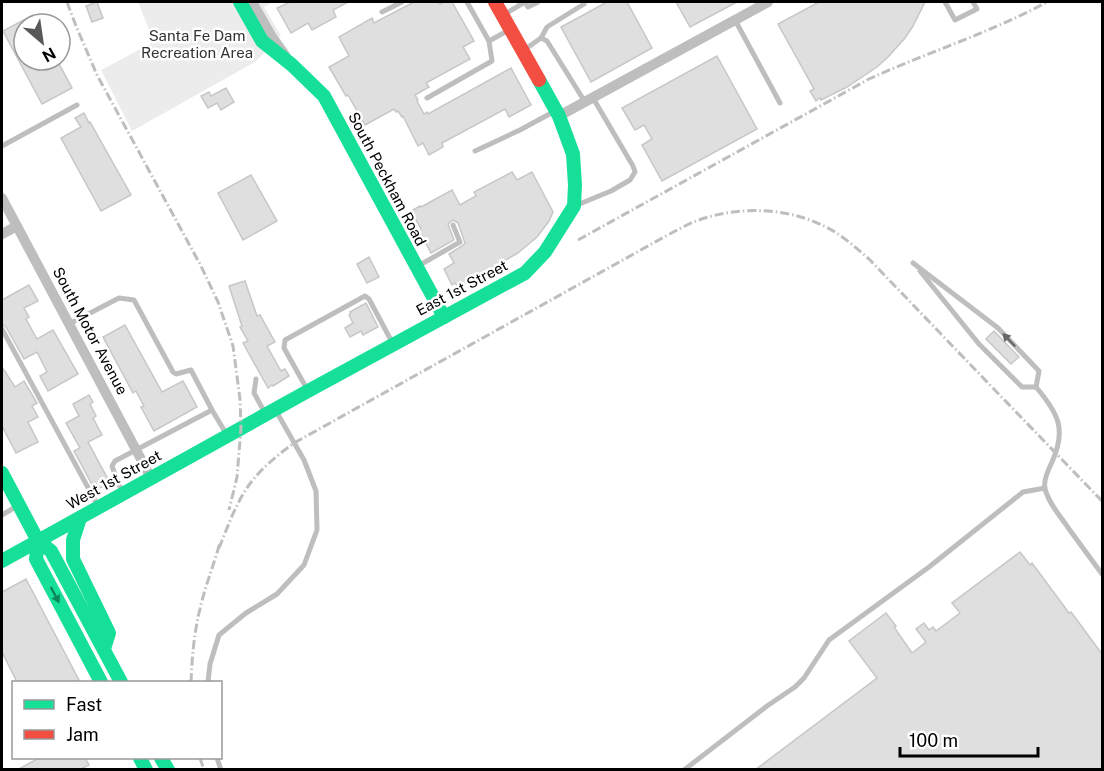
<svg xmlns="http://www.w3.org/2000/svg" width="1104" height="771" viewBox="0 0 1104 771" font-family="'Public Sans',sans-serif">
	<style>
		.green { fill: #ececec }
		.building { fill: #dfdfdf; stroke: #c7c7c7; stroke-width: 1.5 }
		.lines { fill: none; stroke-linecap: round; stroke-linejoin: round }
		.lane { stroke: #bebebe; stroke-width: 5 }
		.street { stroke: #bebebe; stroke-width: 10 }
		.fast { stroke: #16e098; stroke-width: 14 }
		.jam { stroke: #f24e42; stroke-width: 14 }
		.rail { stroke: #bebebe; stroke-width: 3; stroke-dasharray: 9 3 1.5 3; stroke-linecap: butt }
		.oneway { fill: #686868 }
		.oneway2 { fill: #0d865b }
		.labels { text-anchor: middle; stroke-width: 5; stroke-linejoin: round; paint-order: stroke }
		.park-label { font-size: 15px; fill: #333; stroke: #fff }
		.street-label { font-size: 15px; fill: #000; stroke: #fff }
	</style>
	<rect width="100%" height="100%" fill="#fff"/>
	<polygon class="green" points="138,2 273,2 264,7 281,36 255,62 132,131 101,70 154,42"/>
	<g class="building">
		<polygon points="97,2 103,18 92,22 86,6"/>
		<polygon points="290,2 348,2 333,10 336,17 312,30 308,23 291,33 277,8"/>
		<polygon points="414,2 438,2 440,4 444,2 452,2 474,41 463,47 470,59 426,83 429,87 415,95 418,100 417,101 424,114 427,112 428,114 511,68 531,105 509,117 505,109 442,143 443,147 429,155 423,143 418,146 403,116 402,117 398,111 396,112 394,109 365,125 348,95 346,96 329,67 349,56 339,37 372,18 374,23"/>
		<polygon points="607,2 627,2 652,48 591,82 561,27"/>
		<polygon points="676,2 737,2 690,27"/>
		<polygon points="819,2 925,2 913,26 905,38 888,57 877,67 847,87 821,100 820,98 816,101 810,91 814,89 778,24"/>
		<polygon points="33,15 38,24 24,24 24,60 57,60 72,88 42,104 3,31"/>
		<polygon points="717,56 757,129 662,181 642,145 652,139 644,125 635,130 622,108"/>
		<polygon points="226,88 234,102 221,110 217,103 208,108 201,96 209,92 211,96"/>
		<polygon points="84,113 89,123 90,122 131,195 101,211 61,138 81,127 75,118"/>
		<polygon points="512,172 517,180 532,172 553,212 549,221 537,237 518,253 458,287 455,283 452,285 444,269 454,263 449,254 462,246 465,243 458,223 453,220 448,224 454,240 431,253 419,230 421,229 411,211 420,206 421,207 452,190 460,205 476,196 474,192"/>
		<polygon points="251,175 277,221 243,240 218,193"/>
		<polygon points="369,257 379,277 367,283 357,264"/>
		<polygon points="245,281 257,316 260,315 275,342 267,346 281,371 285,369 289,376 273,386 272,385 268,388 243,343 248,341 240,327 242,326 229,286"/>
		<polygon points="29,285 38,301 24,308 29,317 26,319 37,339 53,330 78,374 48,391 40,376 47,372 37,352 24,359 6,327 2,324 2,300"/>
		<polygon points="366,303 378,327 363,335 361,331 350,337 345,328 353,323 349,315 351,313 350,312"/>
		<polygon points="125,325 162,392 183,381 197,407 154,431 141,407 144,406 136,391 133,393 103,337"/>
		<polygon points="994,331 1019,357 1011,364 986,339"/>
		<polygon points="2,367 15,387 24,381 37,403 32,406 38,417 28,422 38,442 16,453 2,426"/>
		<polygon points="89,395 93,402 90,404 96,416 93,418 102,435 88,442 110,483 95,490 74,451 80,448 66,423 79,416 73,404"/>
		<polygon points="1020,552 1030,565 1032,563 1069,613 1071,612 1102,654 1102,770 755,770 877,678 849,641 886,613 896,626 894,627 912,653 926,642 916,629 924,623 929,630 933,627 936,631 960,613 952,603"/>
		<polygon points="26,579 80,682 17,682 2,652 2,592"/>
		<polygon points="39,758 85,758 89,765 79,770 17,770"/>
	</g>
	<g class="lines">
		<g class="lane">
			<polyline points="467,2 489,41"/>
			<polyline points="525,2 528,7 538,2"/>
			<polyline points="945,2 955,20 977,9 973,2"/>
			<polyline points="382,12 402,2"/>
			<polyline points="503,15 525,2"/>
			<polyline points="735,20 780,103"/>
			<polyline points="541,38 547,27 584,4"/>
			<polyline points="524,50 541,38 547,41 585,102"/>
			<polyline points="427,98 492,61 489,41 509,30"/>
			<polyline points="2,146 77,105"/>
			<polyline points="475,151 520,130 555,111"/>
			<polyline points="577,205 611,191 630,180 635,172 633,166 593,98"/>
			<path d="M 913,263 L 998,328 L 1039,371 L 1036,387 C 1058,413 1067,429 1052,462 C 1048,470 1043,481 1045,489 C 1049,504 1061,517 1069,529 C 1080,544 1091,559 1102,574"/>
			<polyline points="418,266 460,242 453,225"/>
			<polyline points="920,271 979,344 1022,387 1036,387"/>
			<polyline points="69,324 119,298 134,300 173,372 176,374 191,370 212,410 115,461 112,466 113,469 122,492"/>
			<polyline points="2,329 98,506"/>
			<polyline points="256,379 254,393 265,413"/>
			<polyline points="307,389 284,348 285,340 365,296 369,299 393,344"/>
			<polyline points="212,410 227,435"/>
			<polyline points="2,515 17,506"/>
			<polyline points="208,682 210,664 219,635 246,613 277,594 304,565 317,530 316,491 304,460 276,411"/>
			<polyline points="217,758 221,770"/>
			<polyline points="684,770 767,706 795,687 804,678 829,640 929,567 1023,492 1045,488"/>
		</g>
		<g class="street">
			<polyline points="252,2 272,37 285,55"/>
			<polyline points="559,116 768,2"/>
			<polyline points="2,198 151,478"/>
			<polyline points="2,234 17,226"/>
		</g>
		<g class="fast">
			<polyline points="240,2 262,41 292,65 324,96 444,317"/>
			<polyline points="2,473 38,541 51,551 121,682"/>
			<polyline points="80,518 73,540 73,559 109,633 104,649"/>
			<polyline points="38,541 36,559 101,682"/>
			<polyline points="2,561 308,391 525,273 545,252 574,206 575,185 573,154 559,116 539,80"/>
			<polyline points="140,758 146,770"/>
			<polyline points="161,758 168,770"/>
		</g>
		<polyline class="jam" points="495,2 539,80"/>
		<g class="rail">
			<polyline points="67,2 76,26 97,75 201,266 218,302 233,346 240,399 241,428 237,477 229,510"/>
			<path d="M 578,240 L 869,79 C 928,52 990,33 1047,2"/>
			<path d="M 219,548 C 228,526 237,500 252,481 C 264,466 279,454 294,443 L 666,236 C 675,231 683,227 691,223 C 732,206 784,206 824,226 C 841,234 855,247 869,259 L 989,384 L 1102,501"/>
			<path d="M 191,682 C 192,658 194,633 200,609 C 205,586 214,565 220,542"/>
			<polyline points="200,758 204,770"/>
		</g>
	</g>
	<defs><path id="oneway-solid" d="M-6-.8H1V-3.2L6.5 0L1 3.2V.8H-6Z" transform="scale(1.5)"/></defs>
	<use class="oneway" href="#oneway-solid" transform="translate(1009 340) rotate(-134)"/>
	<use class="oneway2" href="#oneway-solid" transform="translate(55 595) rotate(62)"/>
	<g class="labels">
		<g class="park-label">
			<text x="197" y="41">Santa Fe Dam<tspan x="197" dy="17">Recreation Area</tspan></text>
		</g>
		<g class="street-label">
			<text transform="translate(387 179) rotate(62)" y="5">South Peckham Road</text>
			<text transform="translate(462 288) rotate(-28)" y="5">East 1st Street</text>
			<text transform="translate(90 331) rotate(62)" y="5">South Motor Avenue</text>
			<text transform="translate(114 480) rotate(-29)" y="5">West 1st Street</text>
		</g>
	</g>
	<rect width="1104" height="771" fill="none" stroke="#000000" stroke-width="6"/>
	<rect x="12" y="681" width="210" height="78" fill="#ffffff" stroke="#999999" stroke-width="1.5"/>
	<rect x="24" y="700" width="30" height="9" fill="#16e098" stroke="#999999" stroke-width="1.5"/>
	<text x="66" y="711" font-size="18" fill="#000000">Fast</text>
	<rect x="24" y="730" width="30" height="9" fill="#f24e42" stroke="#999999" stroke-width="1.5"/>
	<text x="66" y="741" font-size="18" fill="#000000">Jam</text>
	<g transform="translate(42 42) rotate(151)"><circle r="28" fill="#ffffff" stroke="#999999" stroke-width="1.5"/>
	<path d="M0-4.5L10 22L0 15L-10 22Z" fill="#595959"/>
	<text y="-9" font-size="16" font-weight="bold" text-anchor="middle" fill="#000000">N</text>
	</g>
	<path d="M900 747v9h138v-9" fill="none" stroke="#000000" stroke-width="3"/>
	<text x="909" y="747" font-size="18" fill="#000000" stroke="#ffffff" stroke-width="4.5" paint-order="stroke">100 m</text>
</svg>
